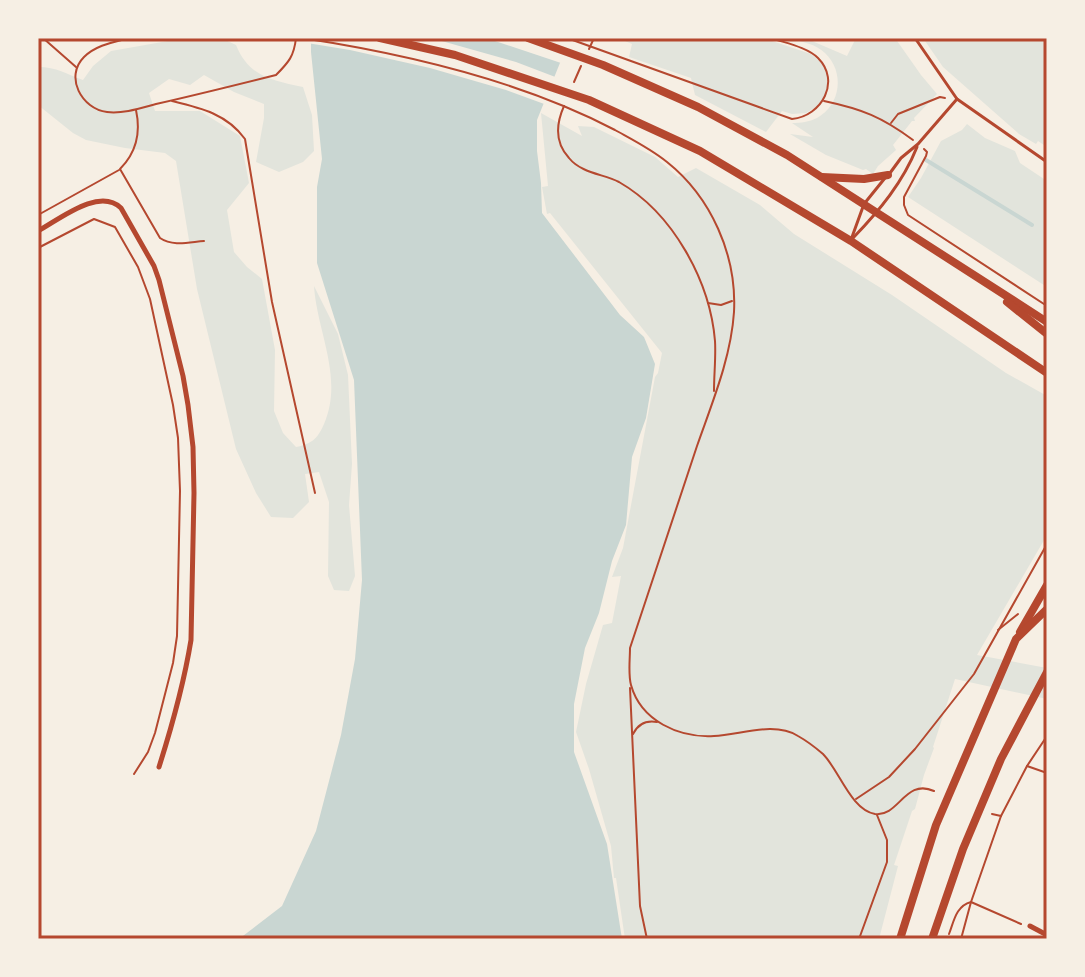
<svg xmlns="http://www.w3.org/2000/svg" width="1085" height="977" viewBox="0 0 1085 977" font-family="Raleway,sans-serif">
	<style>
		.green { fill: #e2e4dc }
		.water { fill: #c9d6d2 }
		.pier { fill: #f6efe4 }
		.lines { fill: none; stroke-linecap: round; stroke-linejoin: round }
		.stream { stroke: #c9d6d2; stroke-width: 4 }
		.path { stroke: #b5482f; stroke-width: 2 }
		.service { stroke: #b5482f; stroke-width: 3 }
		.minor { stroke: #b5482f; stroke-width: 5 }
		.primary { stroke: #b5482f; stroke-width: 8 }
		.neatline { fill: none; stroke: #b5482f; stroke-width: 3 }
	</style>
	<rect width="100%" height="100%" fill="#f6efe4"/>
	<g class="green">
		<path d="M 185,38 L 221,38 L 236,45 C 249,77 272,80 303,87 L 312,115 L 314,151 L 303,162 L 279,172 L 256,162 L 264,118 L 264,104 L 234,92 L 204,75 L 190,85 L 169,79 L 149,93 L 155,111 L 200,111 L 240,136 L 249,183 L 227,210 L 234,252 L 247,267 L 262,279 L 275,350 L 274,411 L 283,433 L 296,447 C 312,444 318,438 324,424 C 344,378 317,332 314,286 L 338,334 L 348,375 L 352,464 L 349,505 L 355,576 L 349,591 L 334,590 L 328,576 L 329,502 L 319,472 L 305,474 L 309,502 L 293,518 L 271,517 L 256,493 L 236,449 L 197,289 L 176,161 L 165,153 L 125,148 L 86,140 L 73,133 L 38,105 L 38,67 C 57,67 66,74 83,80 L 93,66 L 111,51 Z"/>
		<polygon points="618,38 763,38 811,54 823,64 828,76 827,94 821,104 806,113 792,114 782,111 766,132 695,95 691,78 629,57 632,44"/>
		<path d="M 790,38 L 805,38 L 847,56 L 856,38 L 895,38 L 921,75 L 937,94 L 914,118 L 915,121 L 912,121 L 893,145 L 896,150 L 878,166 L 873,174 L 866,169 L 863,170 L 826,155 L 790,134 L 813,137 L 792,123 C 801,123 809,122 817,118 C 841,105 845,72 825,53 C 816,44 802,42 790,38 Z"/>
		<polygon points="923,38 1047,38 1047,147 1038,141 1036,144 1019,134 943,67"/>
		<polygon points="541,113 582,136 578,126 594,127 655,157 678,177 696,168 760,205 794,234 892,295 1006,373 1047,396 1047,535 977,655 1047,668 1047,699 955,679 933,747 934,748 924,775 915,809 912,811 894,865 898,866 879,939 625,939 616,878 614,878 611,846 589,769 576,732 586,684 603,625 612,623 621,576 612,577 623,548 655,377 658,373 662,353 550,213 547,214 542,187 548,186"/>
		<polygon points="967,124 985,138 1015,151 1020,163 1047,181 1047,287 908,197 921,178 941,141 962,130"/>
	</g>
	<polygon class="water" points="311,38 570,38 537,120 537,151 541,183 542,213 620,315 644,337 655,364 646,418 632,457 626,525 612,561 599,613 585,648 574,704 574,752 607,844 622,939 239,939 282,906 316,831 341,735 355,659 362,580 354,380 317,263 317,187 322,159 311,52"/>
	<g class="pier">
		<polygon points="307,38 431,38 516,62 558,78 547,105 506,90 430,68 350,50 307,43"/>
		<polygon points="486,38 571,38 574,39 564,64"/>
	</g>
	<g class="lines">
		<polyline class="stream" points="926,160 1032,225"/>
		<g class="path">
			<polyline points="43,38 76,67"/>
			<path d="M 129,38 C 114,42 96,45 84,57 C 64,77 82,109 107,112 C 123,114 141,108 156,104 C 196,95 236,85 276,75 C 289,62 294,56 296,38"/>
			<path d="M 302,38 C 407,54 520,80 615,130 C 633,140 651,149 667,162 C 711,197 737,255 734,312 C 731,358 712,403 697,446 C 675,514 652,581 630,648 C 630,660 628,674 631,685 C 641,721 679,738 714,736 C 740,735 774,721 798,736 C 807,741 816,748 823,754 C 839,770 851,810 875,814 C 899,817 905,778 934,791"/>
			<path d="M 567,38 L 792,119 C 822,116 841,81 818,58 C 807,47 785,43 771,38"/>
			<polyline points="589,49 594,38"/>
			<polyline points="574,82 581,66"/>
			<path d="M 172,101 C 201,108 227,114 245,139 L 272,302 L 315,493"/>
			<path d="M 824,101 C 862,109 882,117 913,140"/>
			<path d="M 564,106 C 556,124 555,143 569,158 C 581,173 603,174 619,182 C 673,213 710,281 715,341 C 716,357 714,374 714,391"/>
			<path d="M 136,110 C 141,133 136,153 120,169 L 160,238 C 173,247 190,242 204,241"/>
			<polyline points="891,123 898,114 940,97 945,98"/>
			<polyline points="924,149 927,152 926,156 904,197 904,205 908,215 1047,306"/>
			<polyline points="38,215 119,170"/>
			<polyline points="38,248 94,219 115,227 138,267 150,299 173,405 178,438 180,491 177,636 173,663 155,733 148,752 134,774"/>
			<polyline points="708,303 721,305 732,301"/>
			<polyline points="998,630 1018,614"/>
			<polyline points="630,688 640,906 647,939"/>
			<path d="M 633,734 C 638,724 646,720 657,722"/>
			<polyline points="1027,766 1047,773"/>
			<polyline points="856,799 889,777 915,749 974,674 1047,544"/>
			<polyline points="992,814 1001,816 1027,766 1047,736"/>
			<path d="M 949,934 C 954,921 956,906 971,902 L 1021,924"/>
			<polyline points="859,939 887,862 887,840 877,815"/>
			<polyline points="961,939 971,902 1001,816"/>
		</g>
		<g class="service">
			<polyline points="915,38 957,99 1047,162"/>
			<polyline points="890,173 901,158 918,144 957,99"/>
			<polyline points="852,237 864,204 885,178"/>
			<path d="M 853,238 C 880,210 903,182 917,147"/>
		</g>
		<g class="minor">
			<path d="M 38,231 C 60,219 99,187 121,208 L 154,266 L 159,280 L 183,376 L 188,405 L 193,447 L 194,493 L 191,640 C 184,683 172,726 159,767"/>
			<polyline points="1030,926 1047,935"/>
		</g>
		<g class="primary">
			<polyline points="380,38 455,55 589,100 700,151 851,241 1047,373"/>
			<polyline points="528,38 603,65 698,107 787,155 1047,322"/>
			<polyline points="822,177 864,179 888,175"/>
			<polyline points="1007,302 1047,334"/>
			<polyline points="1020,632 1047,585"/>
			<polyline points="900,939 936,825 1016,639 1047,609"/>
			<polyline points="932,939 963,849 1001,759 1047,672"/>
		</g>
	</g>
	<rect width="1085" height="977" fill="none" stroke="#f6efe4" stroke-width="80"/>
	<rect x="40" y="40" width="1005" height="897" class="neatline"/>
</svg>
